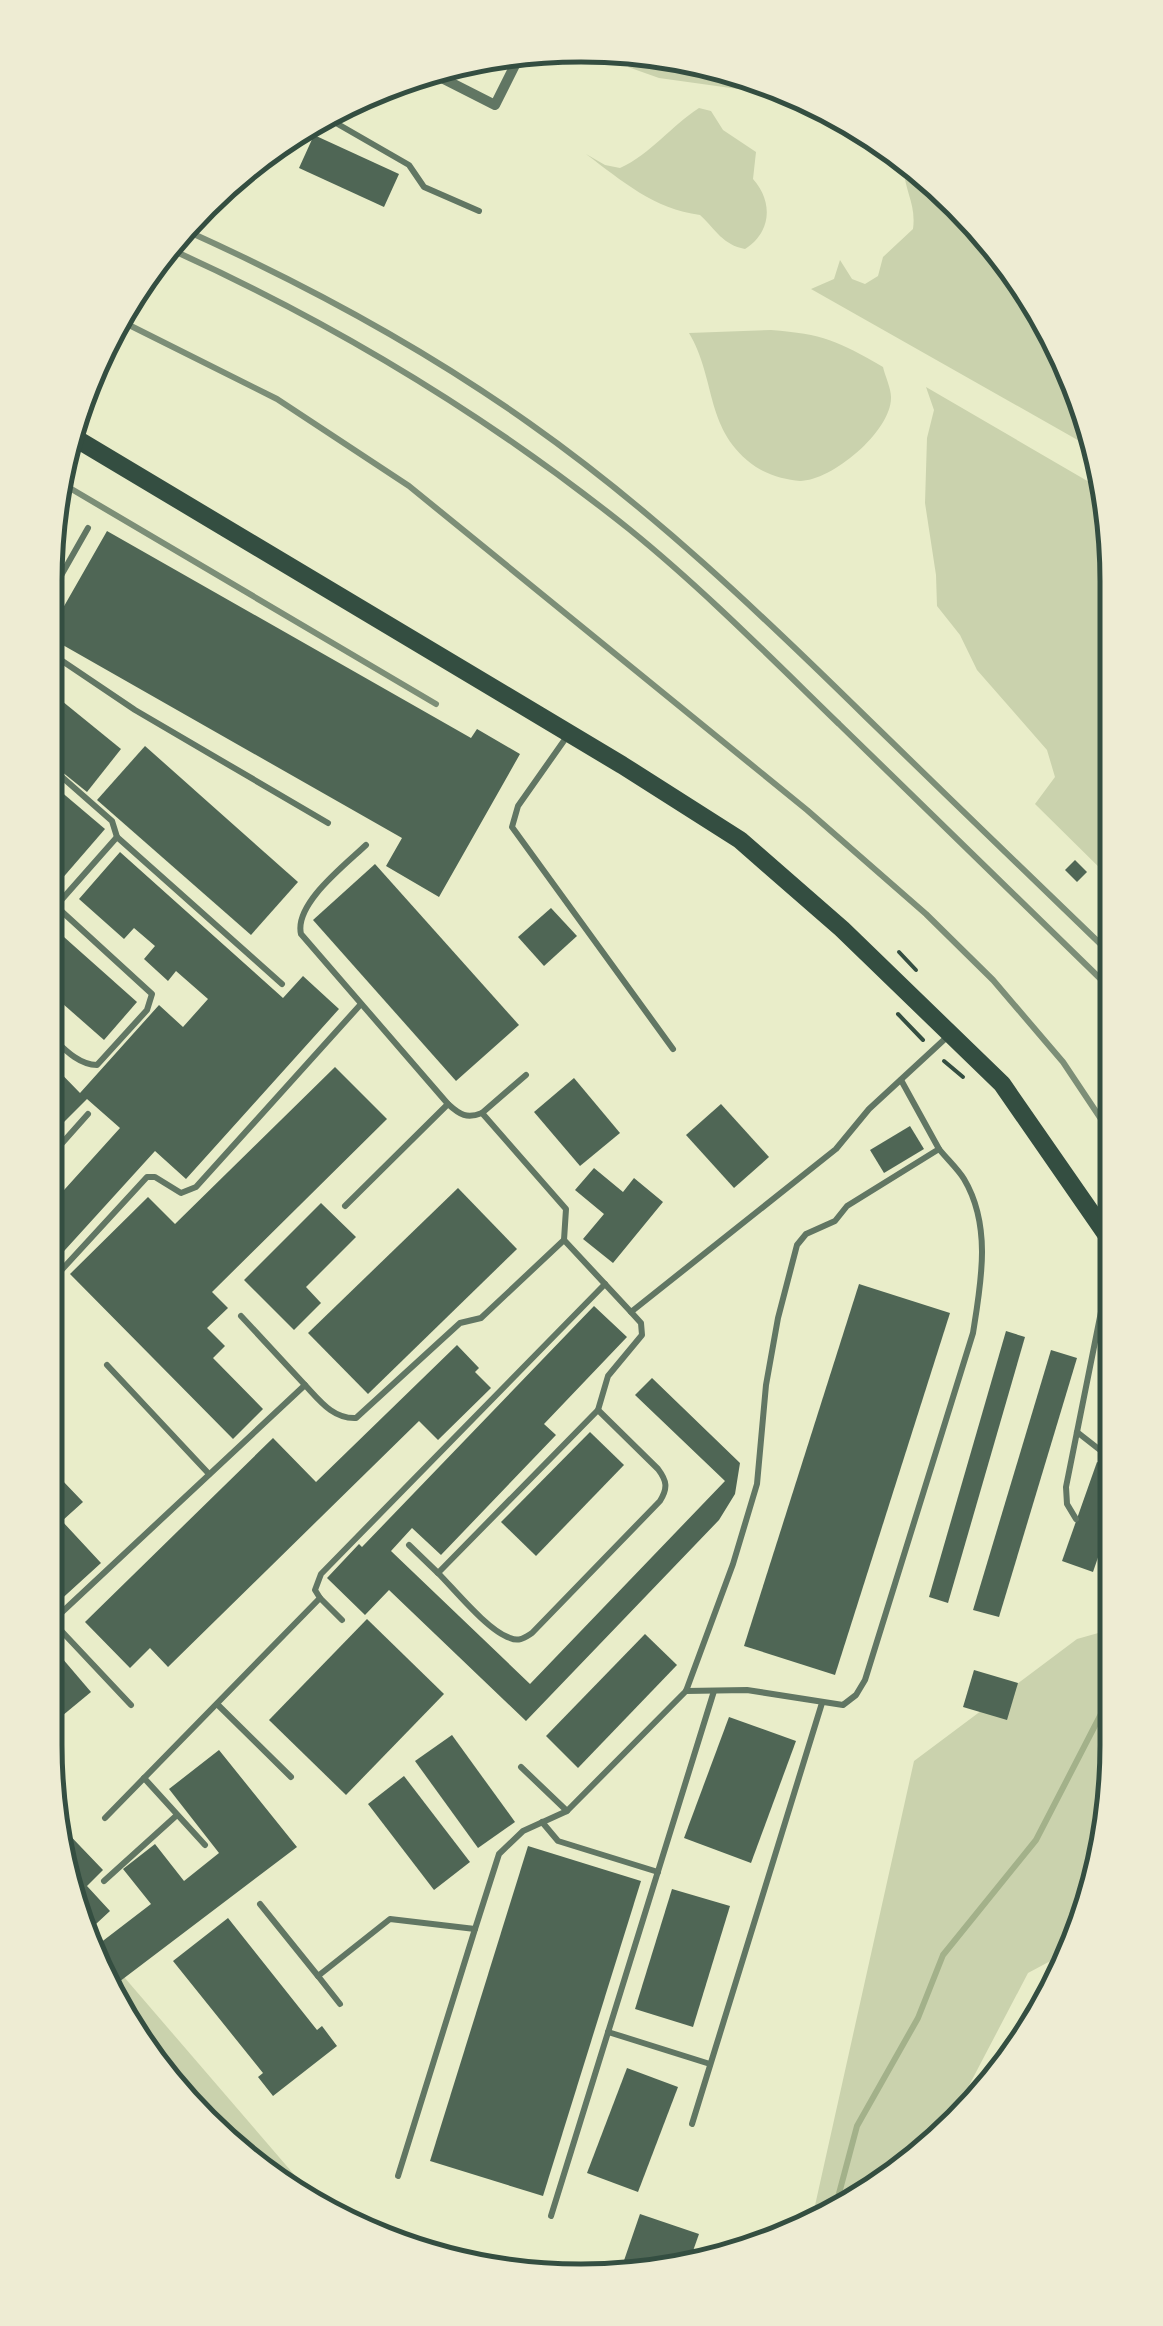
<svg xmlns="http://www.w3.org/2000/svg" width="1163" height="2326" viewBox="0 0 1163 2326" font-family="'PT Sans',sans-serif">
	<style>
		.green { fill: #cad2ad }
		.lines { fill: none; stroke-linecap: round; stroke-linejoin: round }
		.stream { stroke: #a3b18a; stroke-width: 6 }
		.building { fill: #4f6655 }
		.path { stroke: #344e41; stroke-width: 4 }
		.service { stroke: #617663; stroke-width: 6 }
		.minor { stroke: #617663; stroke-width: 10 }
		.secondary { stroke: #344e41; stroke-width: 18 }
		.rail { stroke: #7c8e77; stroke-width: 6 }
		.rim { fill: none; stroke: #344e41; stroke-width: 5 }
	</style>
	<rect width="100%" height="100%" fill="#e9edc9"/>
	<g class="green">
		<polygon points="634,51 723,75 738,89 659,78 628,67 634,59"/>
		<path d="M 699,108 L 711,111 L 723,130 L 756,152 L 753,179 C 773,201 772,232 745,249 C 723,245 716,230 700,215 C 654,209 622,181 586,154 L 605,165 L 620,168 C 651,154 671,126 699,108 Z"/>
		<path d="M 905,158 C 973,203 1046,300 1077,376 C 1087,399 1091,427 1097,451 L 811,289 L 834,279 L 840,260 L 852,279 L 865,284 L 878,276 L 883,257 L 913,229 C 917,200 900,187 905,158 Z"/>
		<path d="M 771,330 C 823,334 838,341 883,367 C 885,376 891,388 891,397 C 892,431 832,481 800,481 C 786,480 768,475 756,467 C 704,431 717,380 689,333 Z"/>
		<polygon points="926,387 1108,493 1113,512 1114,882 1035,804 1055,777 1047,750 977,670 960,635 937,606 936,575 925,503 927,438 934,410"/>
		<polygon points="1116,1339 1116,1440 1106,1435 1101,1428"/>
		<polygon points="1116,1628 1117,1779 1071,1950 1028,1973 942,2137 818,2226 810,2228 914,1761 1077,1639"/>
		<polygon points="75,1920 328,2214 313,2209 156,2072"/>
	</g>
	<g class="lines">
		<polyline class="stream" points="833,2216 857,2126 918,2018 943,1955 1036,1840 1117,1683"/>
	</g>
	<g class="building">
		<polygon points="314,135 399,174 384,207 299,168"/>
		<polygon points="107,531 471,738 477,729 520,754 439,897 386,866 402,838 47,636"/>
		<polygon points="46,688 121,749 87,792 46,759"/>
		<polygon points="145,746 298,882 251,935 97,800"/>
		<polygon points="46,779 105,829 60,881 46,869"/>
		<polygon points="120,852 283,998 303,976 339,1009 186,1179 155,1151 45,1272 46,1210 120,1128 87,1099 50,1136 46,1132 46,1058 80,1093 159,1005 183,1027 208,999 176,971 168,981 144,959 155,946 134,928 124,939 79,899"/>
		<polygon points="1075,860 1087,872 1077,882 1065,870"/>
		<polygon points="375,864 519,1025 456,1081 313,920"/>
		<polygon points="551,908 577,936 544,966 518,937"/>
		<polygon points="46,921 137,1002 104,1040 46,989"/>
		<polygon points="335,1067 387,1119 212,1292 228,1308 207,1328 225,1346 213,1358 263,1409 233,1439 70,1274 148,1197 175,1224"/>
		<polygon points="574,1078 620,1133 580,1166 534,1112"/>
		<polygon points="721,1104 769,1157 734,1188 686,1135"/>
		<polygon points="910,1126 924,1149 884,1173 870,1150"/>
		<polygon points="594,1168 623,1192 634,1178 663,1202 613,1263 583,1239 604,1214 575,1190"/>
		<polygon points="458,1188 517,1249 368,1394 308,1333"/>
		<polygon points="321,1203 356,1237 306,1287 321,1303 294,1330 244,1280"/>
		<polygon points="859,1284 950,1313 835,1675 744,1646"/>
		<polygon points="594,1306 627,1337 544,1424 556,1435 441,1555 412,1528 391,1551 530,1684 725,1481 635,1395 652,1378 740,1463 735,1494 719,1520 526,1721 389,1590 365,1615 327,1578 359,1544 362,1547"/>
		<polygon points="1006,1331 1025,1337 948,1603 929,1597"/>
		<polygon points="457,1345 479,1368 475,1372 491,1388 438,1440 419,1421 168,1667 150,1648 130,1668 85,1622 273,1438 316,1482"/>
		<polygon points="1051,1350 1077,1358 999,1617 973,1610"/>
		<polygon points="590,1432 624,1465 536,1556 501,1522"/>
		<polygon points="1097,1462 1116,1469 1116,1505 1093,1572 1062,1561"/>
		<polygon points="61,1479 83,1502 62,1521 101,1563 45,1614 45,1493"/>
		<polygon points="367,1619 444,1694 346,1795 269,1720"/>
		<polygon points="645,1634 677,1665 578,1768 546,1736"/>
		<polygon points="56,1651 91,1692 45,1730 45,1660"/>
		<polygon points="974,1670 1018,1683 1007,1720 963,1707"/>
		<polygon points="729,1717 796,1741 751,1863 684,1838"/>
		<polygon points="452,1735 515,1822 478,1848 415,1761"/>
		<polygon points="219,1750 297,1847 111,1988 91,1950 151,1904 123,1869 155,1844 184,1881 219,1853 169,1789"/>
		<polygon points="404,1776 470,1862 434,1890 368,1804"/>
		<polygon points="58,1823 103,1870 87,1886 110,1911 83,1936 74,1917"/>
		<polygon points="528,1846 641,1881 543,2196 430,2161"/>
		<polygon points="672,1889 730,1906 693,2027 635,2009"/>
		<polygon points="228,1918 317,2030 322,2026 337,2046 273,2096 258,2077 263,2073 173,1961"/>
		<polygon points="627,2068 678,2087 638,2192 587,2173"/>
		<polygon points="640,2214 699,2234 688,2265 651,2276 619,2275"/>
	</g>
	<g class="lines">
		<g class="path">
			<polyline points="899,952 916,970"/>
			<polyline points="898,1014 923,1040"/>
			<polyline points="944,1061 963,1077"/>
		</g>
		<g class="service">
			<polyline points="329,119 409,165 424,187 479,211"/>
			<polyline points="46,602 88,528"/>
			<polyline points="46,650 135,710 328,823"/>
			<polyline points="568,735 518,806 512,827 673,1049"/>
			<polyline points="46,763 112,821 117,837"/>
			<path d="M 366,845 C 345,865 294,904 301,934 L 448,1104 C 460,1115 467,1119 482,1113 L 566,1209 L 564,1240 L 631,1312 L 836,1149 L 869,1109 L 947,1037"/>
			<polyline points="56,906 117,837 282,984"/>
			<path d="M 46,1032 C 60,1044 76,1065 97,1065 L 147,1010 L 152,994 L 46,897"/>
			<polyline points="482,1113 526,1075"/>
			<polyline points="56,1150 88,1114"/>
			<polyline points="46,1162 56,1150 46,1140"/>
			<polyline points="345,1206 448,1104"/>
			<polyline points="56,1276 147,1177 155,1177 181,1193 196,1187 361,1004"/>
			<polyline points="241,1316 305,1385"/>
			<polyline points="107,1365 209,1474"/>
			<polyline points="1077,1432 1100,1450 1116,1457"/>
			<polyline points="1076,1519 1067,1504 1066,1487 1114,1247"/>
			<polyline points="1107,1531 1116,1525"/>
			<polyline points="409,1545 438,1573 598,1410 608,1376 642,1335 641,1323 631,1312"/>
			<path d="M 438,1573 C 455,1590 488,1631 510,1638 C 519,1642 524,1638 532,1633 L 660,1501 C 668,1488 667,1481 658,1469 L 598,1410"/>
			<polyline points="320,1598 342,1620"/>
			<polyline points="52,1621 131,1705"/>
			<path d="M 45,1628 L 305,1385 C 320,1401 333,1419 356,1418 L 460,1323 L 481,1318 L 564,1240"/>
			<path d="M 686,1691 L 747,1690 L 843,1705 L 856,1695 L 865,1680 L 973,1333 C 981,1283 992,1226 964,1179 C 958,1169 947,1159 939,1149"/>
			<polyline points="217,1704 291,1777"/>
			<polyline points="521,1767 567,1811"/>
			<polyline points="144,1778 205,1845"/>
			<polyline points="105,1818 320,1598 315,1590 321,1574 605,1284"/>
			<polyline points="542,1822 558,1841 658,1872"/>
			<polyline points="104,1881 177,1815"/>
			<polyline points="260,1904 318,1976 390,1919 475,1929 499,1854 523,1831 567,1811 686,1691 733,1564 757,1484 766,1385 778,1318 797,1245 806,1234 835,1221 847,1206 939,1149 901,1080"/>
			<polyline points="318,1976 340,2004"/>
			<polyline points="608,2032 710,2064"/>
			<polyline points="692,2124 822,1703"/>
			<polyline points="398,2176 475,1929"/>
			<polyline points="551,2216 714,1691"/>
		</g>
		<polyline class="minor" points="428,71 495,105 518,59"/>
		<polyline class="secondary" points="75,438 622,765 740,840 842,929 1002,1084 1115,1247"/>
		<g class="rail">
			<path d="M 187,231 C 307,285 422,347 529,423 C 651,509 759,612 865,716 C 948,797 1031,877 1115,958"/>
			<path d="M 172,250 C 336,324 489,417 629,529 C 703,589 771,658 839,724 C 931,814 1023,904 1115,993"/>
			<polyline points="119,320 277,399 409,486 807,810 926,914 993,980 1063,1062 1115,1140"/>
			<polyline points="63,484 436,704"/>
		</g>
	</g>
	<path d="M0 0H1163V2326H0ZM581 62H581A519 519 0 0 1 1100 581V1745A519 519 0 0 1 581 2264H581A519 519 0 0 1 62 1745V581A519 519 0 0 1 581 62Z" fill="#eeecd3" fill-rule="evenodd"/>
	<path class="rim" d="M581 62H581A519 519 0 0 1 1100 581V1745A519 519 0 0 1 581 2264H581A519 519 0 0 1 62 1745V581A519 519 0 0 1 581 62Z"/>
</svg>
